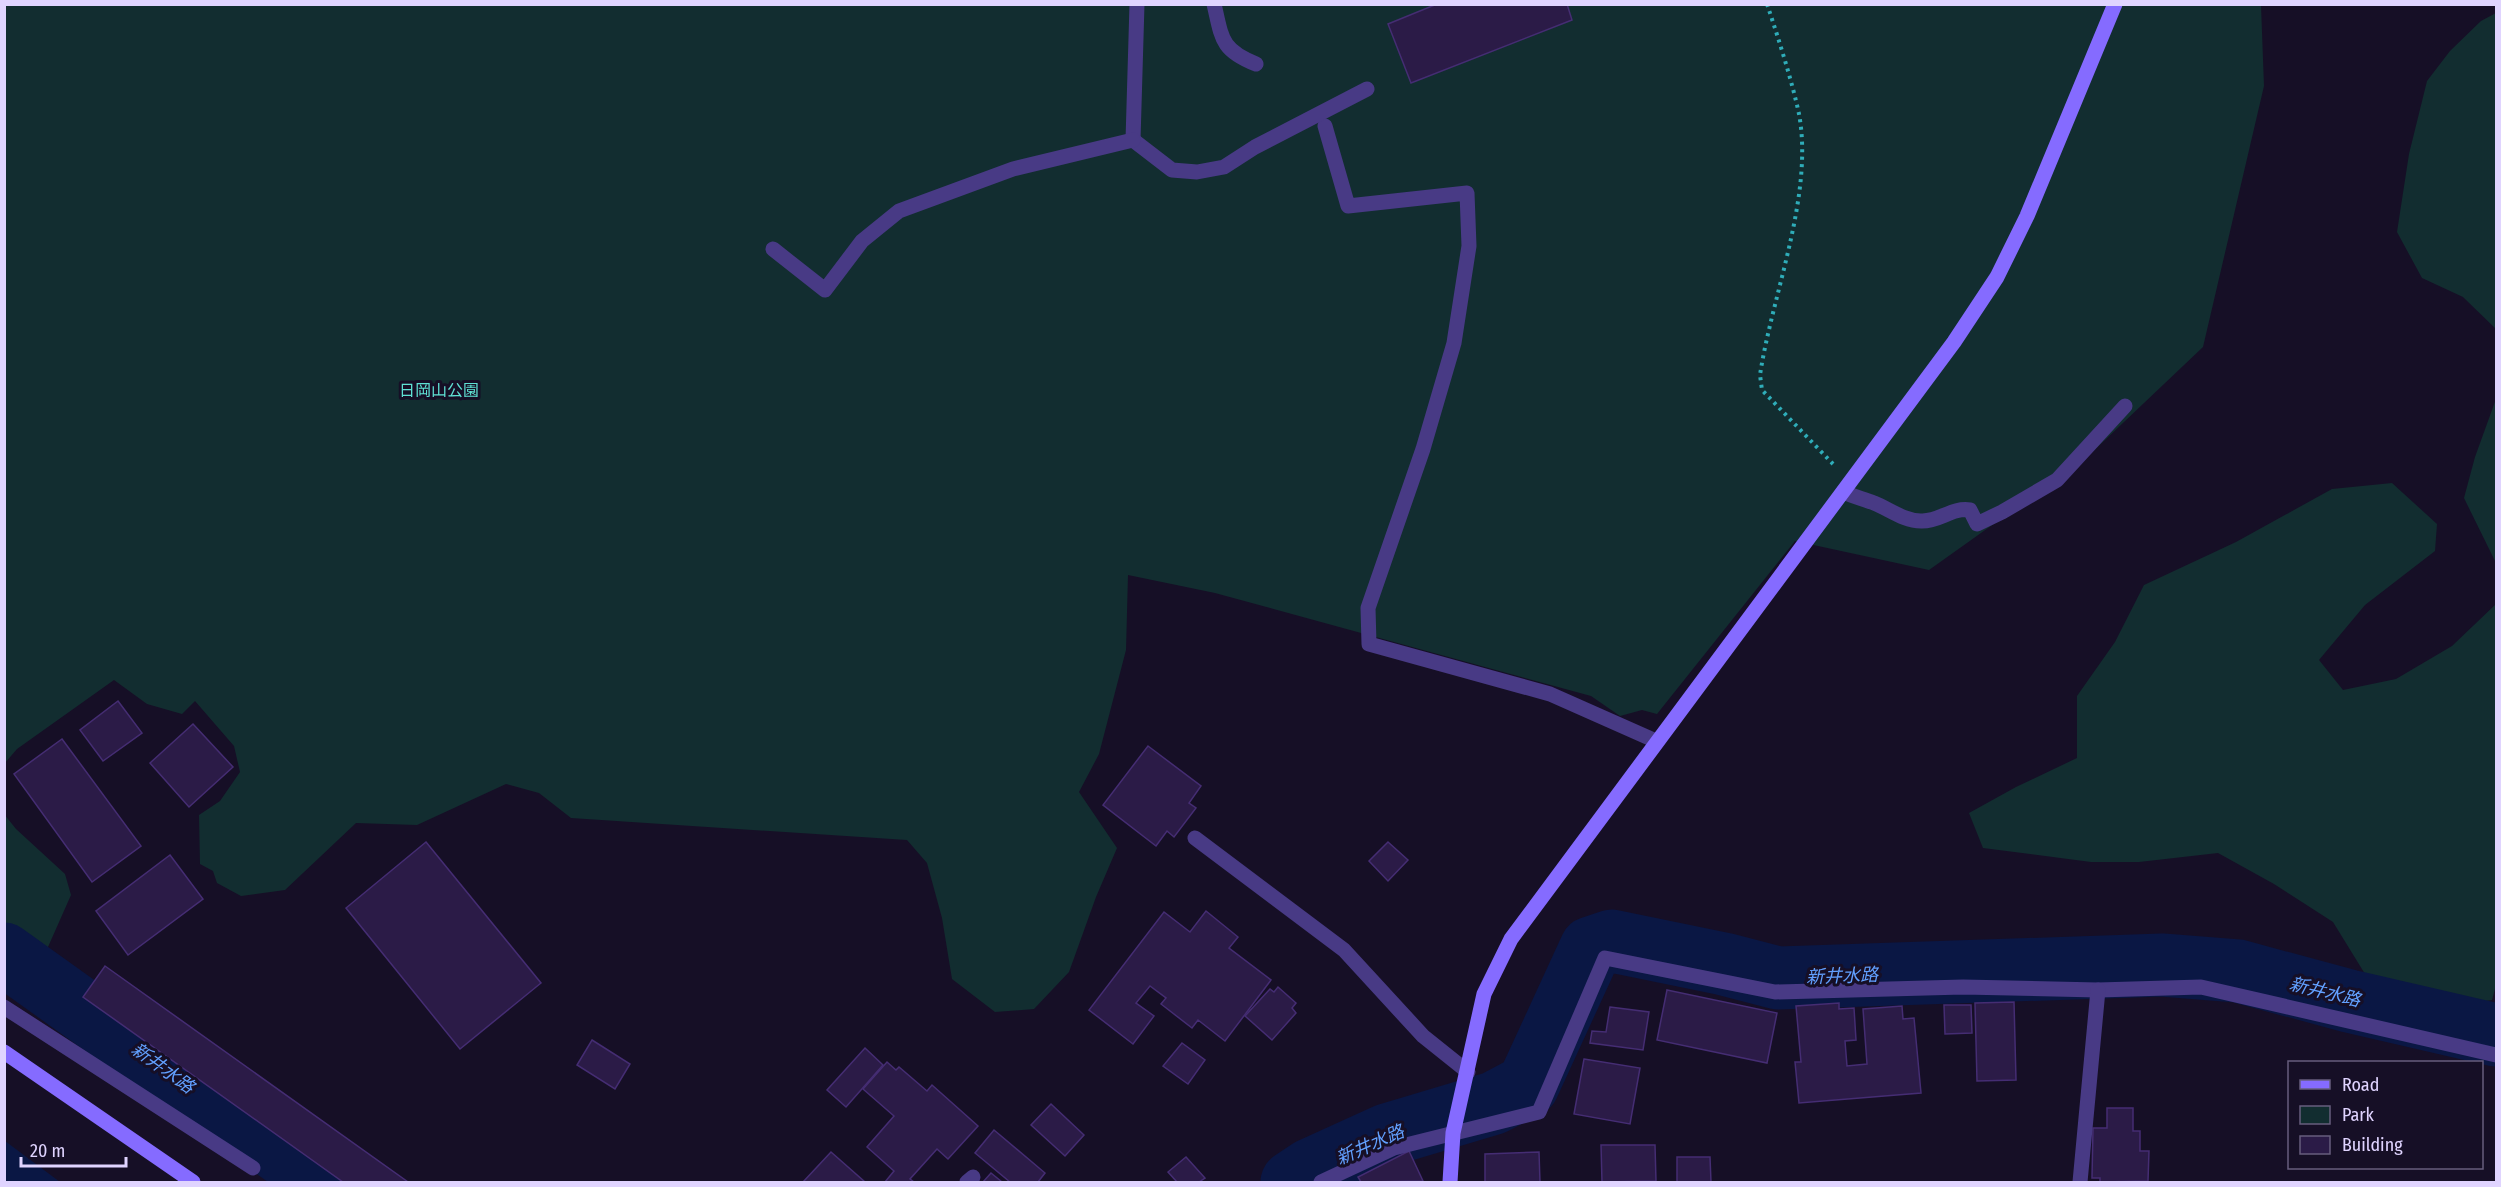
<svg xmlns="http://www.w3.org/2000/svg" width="2501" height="1187" viewBox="0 0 2501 1187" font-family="'Fira Sans Condensed','Noto Sans JP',sans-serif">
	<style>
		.green { fill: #122d30 }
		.water { fill: #0a1744 }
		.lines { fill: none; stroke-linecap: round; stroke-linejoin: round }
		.river { stroke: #0a1744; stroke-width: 63 }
		.building { fill: #2b1b47; stroke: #452d73; stroke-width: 1.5 }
		.path { stroke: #2fadb9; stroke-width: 4; stroke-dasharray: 3 4.5; stroke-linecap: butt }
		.lane { stroke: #483a85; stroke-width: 15 }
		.street { stroke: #483a85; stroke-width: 15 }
		.secondary { stroke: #856bff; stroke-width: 15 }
		.labels { text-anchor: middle; stroke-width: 6; stroke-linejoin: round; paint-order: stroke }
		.park-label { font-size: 16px; fill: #5fe0d3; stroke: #160f26 }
		.water-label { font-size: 18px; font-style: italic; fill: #62a0ff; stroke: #160f26 }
	</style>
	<rect width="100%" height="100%" fill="#160f26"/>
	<g class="green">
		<polygon points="5,5 2261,5 2264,86 2203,347 2085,459 1929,570 1795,541 1657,714 1642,710 1620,716 1591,696 1215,593 1128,575 1126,650 1099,754 1079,792 1117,848 1096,897 1069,972 1034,1009 995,1012 952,979 942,918 927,863 907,840 571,818 539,793 506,784 417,825 356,823 285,890 241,896 217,883 213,871 200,864 199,815 220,801 240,772 234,746 195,701 182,714 147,704 114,680 17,749 5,763"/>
		<polygon points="2496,13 2496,329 2463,297 2422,278 2397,232 2409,154 2427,81 2450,51 2481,21"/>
		<polygon points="2496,399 2496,563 2464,498 2475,457"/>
		<polygon points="2392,483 2437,524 2435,551 2365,605 2319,660 2343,690 2396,679 2452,646 2496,604 2496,985 2492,1000 2446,1007 2373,987 2333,922 2274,884 2218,853 2139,862 2091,862 1983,848 1969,813 2016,787 2077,758 2077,696 2115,642 2144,585 2236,542 2332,489"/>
		<polygon points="4,814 16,829 65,874 71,895 44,956 5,954"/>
	</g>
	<polygon class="water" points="5,1141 60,1182 5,1182"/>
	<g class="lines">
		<g class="river">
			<polyline points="4,954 322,1182"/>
			<polyline points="1292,1182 1310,1170 1387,1135 1494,1103 1528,1085 1591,948 1612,941 1724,964 1778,978 2162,965 2238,971 2349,1001 2496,1035"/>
		</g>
	</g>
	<g class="building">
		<polygon points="1437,4 1567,4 1572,20 1411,83 1388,24"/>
		<polygon points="118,701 142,733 103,761 80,730"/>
		<polygon points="193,724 233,767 189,807 150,763"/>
		<polygon points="62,739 141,846 92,882 14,774"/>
		<polygon points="1148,746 1201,786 1189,803 1196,808 1174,837 1167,831 1156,846 1103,805"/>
		<polygon points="426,842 541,983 460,1049 346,908"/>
		<polygon points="1388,842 1408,860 1388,881 1369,861"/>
		<polygon points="170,855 203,899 128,955 96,911"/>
		<polygon points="1206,911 1238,937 1229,948 1271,980 1225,1041 1198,1020 1192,1028 1161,1004 1166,998 1150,986 1136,1003 1154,1016 1133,1044 1089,1010 1164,912 1190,932"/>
		<polygon points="105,966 408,1182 343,1182 83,997"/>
		<polygon points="1278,987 1296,1003 1292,1008 1296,1013 1272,1040 1245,1016 1270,989 1274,992"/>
		<polygon points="1667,990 1777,1013 1767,1063 1657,1040"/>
		<polygon points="2014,1002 2016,1080 1977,1081 1975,1003"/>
		<polygon points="1839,1003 1839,1009 1854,1008 1856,1040 1845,1041 1847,1066 1867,1064 1863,1009 1902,1006 1903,1019 1914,1018 1921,1093 1799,1103 1795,1062 1801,1062 1796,1006"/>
		<polygon points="1944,1005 1971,1005 1972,1033 1945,1034"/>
		<polygon points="1610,1007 1649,1012 1643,1050 1590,1043 1592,1031 1606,1032"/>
		<polygon points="592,1040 630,1064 615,1089 577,1065"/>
		<polygon points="1182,1043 1205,1060 1188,1084 1163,1066"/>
		<polygon points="865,1048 883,1065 846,1107 827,1090"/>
		<polygon points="1584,1059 1640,1068 1630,1124 1574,1114"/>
		<polygon points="887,1062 896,1070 899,1067 927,1091 932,1085 978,1126 948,1159 937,1149 910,1179 914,1182 885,1182 894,1171 867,1147 894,1116 863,1089"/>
		<polygon points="1051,1104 1084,1135 1065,1156 1031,1125"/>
		<polygon points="2107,1108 2133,1108 2133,1131 2140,1131 2140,1151 2149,1151 2148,1181 2100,1182 2100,1178 2092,1178 2093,1128 2107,1128"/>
		<polygon points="994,1130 1045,1173 1038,1182 1010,1182 975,1153"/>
		<polygon points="1601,1145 1655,1145 1656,1181 1602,1182"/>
		<polygon points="1409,1151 1423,1181 1361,1182 1358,1177"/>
		<polygon points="831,1152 865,1182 803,1182"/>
		<polygon points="1539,1152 1540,1182 1485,1182 1485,1154"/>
		<polygon points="1186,1157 1205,1178 1199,1182 1177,1182 1168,1172"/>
		<polygon points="1677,1157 1710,1157 1711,1182 1677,1182"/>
		<polygon points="991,1173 1002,1182 983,1182"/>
	</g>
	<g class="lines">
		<path class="path" d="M 1767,4 C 1778,37 1792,81 1799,114 C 1814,195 1772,295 1760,375 L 1762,390 L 1833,464"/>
		<g class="lane">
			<path d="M 1214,4 C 1222,39 1221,50 1256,64"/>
			<polyline points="1325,126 1348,206 1467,193 1469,246 1454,343 1423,449 1368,608 1369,644 1550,694 1656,741"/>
			<polyline points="1133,140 1172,170 1197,172 1224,167 1255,147 1367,89"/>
			<polyline points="1133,140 1137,4"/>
			<polyline points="773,249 825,290 862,241 899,211 1013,169 1133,140"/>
			<path d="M 1843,492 C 1853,496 1863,499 1874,503 C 1889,509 1904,521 1921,521 C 1939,522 1952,507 1970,510 L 1977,524 L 2002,512 L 2057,480 L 2125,406"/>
			<polyline points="1195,838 1344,950 1423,1036 1468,1072"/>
			<polyline points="4,1007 253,1168"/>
			<polyline points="967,1182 973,1177"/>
		</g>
		<g class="street">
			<polyline points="1321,1182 1394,1148 1539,1112 1605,958 1775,992 1963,987 2098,990 2201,987 2496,1055"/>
			<polyline points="2080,1182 2098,990"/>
		</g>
		<g class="secondary">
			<polyline points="4,1052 193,1182"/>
			<polyline points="1450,1182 1453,1133 1484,994 1511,939 1954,342 1997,277 2027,216 2115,4"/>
		</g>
	</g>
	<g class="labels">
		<g class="park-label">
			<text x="439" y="396">日岡山公園</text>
		</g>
		<g class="water-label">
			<text transform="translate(1842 976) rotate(-2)" y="6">新井水路</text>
			<text transform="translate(2325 992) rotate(14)" y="6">新井水路</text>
			<text transform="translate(163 1068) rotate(36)" y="6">新井水路</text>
			<text transform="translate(1370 1145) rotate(-24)" y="6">新井水路</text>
		</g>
	</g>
	<rect width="2501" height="1187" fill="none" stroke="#e0d4ff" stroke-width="12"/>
	<rect x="2288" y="1061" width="195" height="108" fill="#160f26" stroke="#675e7d" stroke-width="1.5"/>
	<rect x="2300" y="1080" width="30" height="9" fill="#856bff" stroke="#675e7d" stroke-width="1.5"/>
	<text x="2342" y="1091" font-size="18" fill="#e0d4ff">Road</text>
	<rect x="2300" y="1106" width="30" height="18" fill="#122d30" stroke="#675e7d" stroke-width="1.5"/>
	<text x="2342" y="1121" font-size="18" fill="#e0d4ff">Park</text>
	<rect x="2300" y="1136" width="30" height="18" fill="#2b1b47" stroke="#675e7d" stroke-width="1.5"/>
	<text x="2342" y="1151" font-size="18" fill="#e0d4ff">Building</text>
	<path d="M21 1157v9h105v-9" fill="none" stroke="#e0d4ff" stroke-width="3"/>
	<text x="30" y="1157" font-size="18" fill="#e0d4ff" stroke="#160f26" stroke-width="4.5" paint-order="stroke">20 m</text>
</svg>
